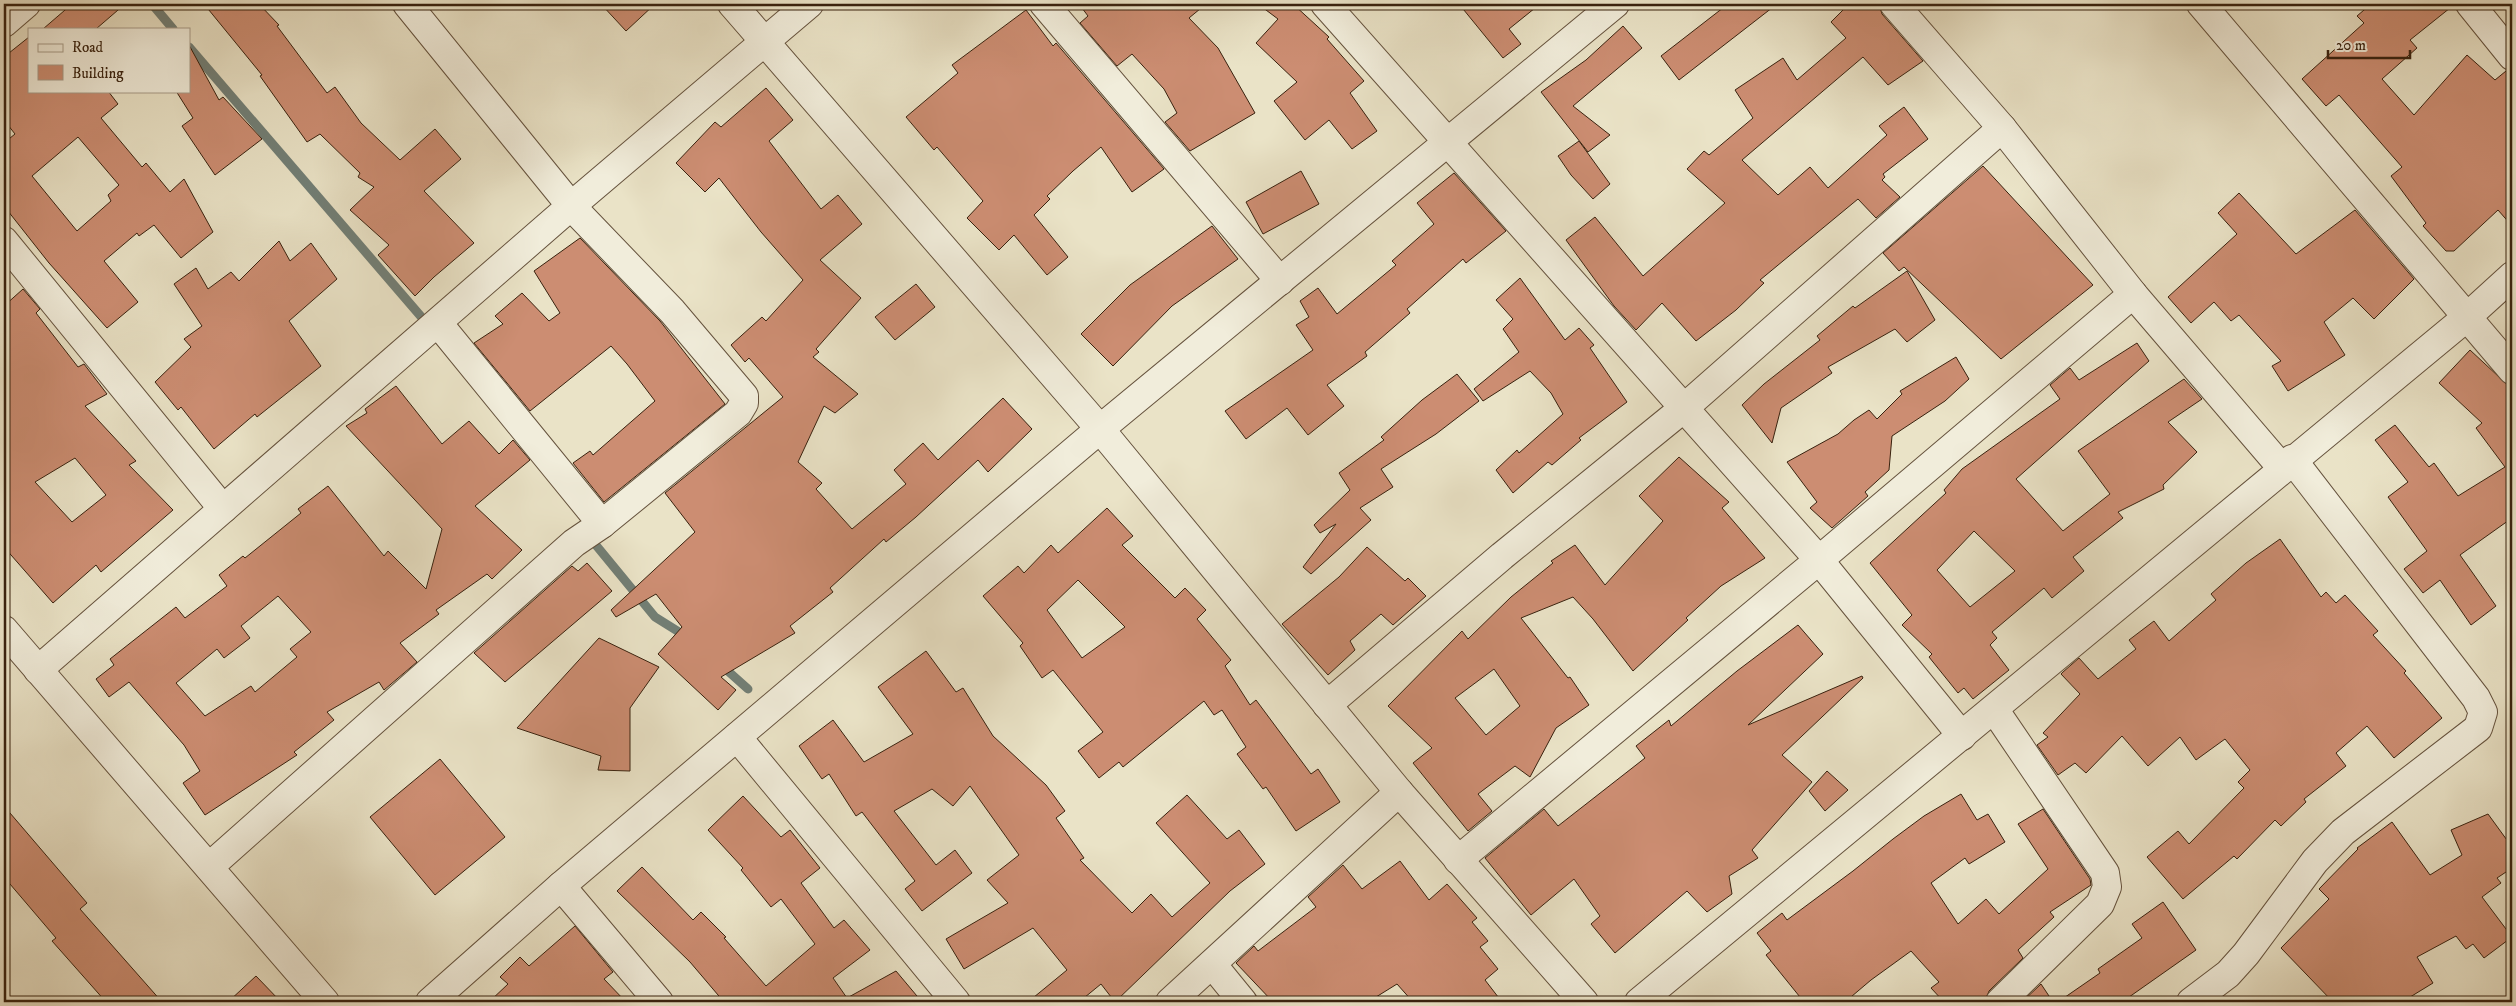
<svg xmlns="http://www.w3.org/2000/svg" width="2516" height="1006" viewBox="0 0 2516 1006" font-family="'IM FELL DW Pica',serif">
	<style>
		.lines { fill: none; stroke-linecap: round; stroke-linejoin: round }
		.stream { stroke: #727f76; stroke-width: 9 }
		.building { fill: #cc8d72; stroke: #39220f; fill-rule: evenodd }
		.minor-casing { stroke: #65523d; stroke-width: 30 }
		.minor { stroke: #f1eddb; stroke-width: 28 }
	</style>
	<rect width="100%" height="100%" fill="#eae3c7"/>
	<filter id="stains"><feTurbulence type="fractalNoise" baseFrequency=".004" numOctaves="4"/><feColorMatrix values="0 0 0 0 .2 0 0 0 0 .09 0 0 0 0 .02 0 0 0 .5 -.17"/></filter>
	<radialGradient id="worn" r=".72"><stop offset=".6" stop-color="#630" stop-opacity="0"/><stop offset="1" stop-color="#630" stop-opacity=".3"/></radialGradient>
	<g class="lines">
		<g class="stream">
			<polyline points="152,4 173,29"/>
			<polyline points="189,47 424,320"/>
			<polyline points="595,544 655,617 687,637"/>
			<polyline points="720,664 748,689"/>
		</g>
	</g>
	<g class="building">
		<polygon points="72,4 125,4 96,29 43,29"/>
		<polygon points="204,4 259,4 279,25 277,26 327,93 335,87 361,123 400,160 435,129 461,159 424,191 474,243 434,277 415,296 378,255 389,245 350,210 374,187 358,177 360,173 320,134 307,142 260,76 262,75"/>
		<polygon points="601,4 655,4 626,31"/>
		<polygon points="1079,4 1206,4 1189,18 1218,48 1255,113 1190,151 1165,122 1177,113 1164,89 1132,54 1117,66 1080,23 1088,16"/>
		<polygon points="1258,4 1293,4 1329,37 1327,39 1364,81 1350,93 1377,131 1352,149 1329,120 1305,140 1274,101 1297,82 1256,43 1278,19"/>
		<polygon points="1459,4 1540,4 1509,29 1521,44 1503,58"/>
		<polygon points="1728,4 1777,4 1679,80 1661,56"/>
		<polygon points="1849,4 1879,4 1882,14 1923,61 1888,85 1863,57 1742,160 1778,195 1810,167 1828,188 1887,135 1879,126 1904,107 1928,139 1883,174 1885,177 1882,180 1900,197 1876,218 1858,199 1760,280 1764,283 1736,310 1696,341 1662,303 1636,330 1614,306 1566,240 1595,217 1643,276 1725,203 1687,169 1704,151 1709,155 1753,118 1735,90 1783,58 1797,80 1846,38 1831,22"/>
		<polygon points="2371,4 2455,4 2410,40 2417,48 2382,79 2414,115 2467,55 2495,80 2506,71 2512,71 2512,226 2498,210 2454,251 2446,251 2423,226 2426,223 2391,176 2402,167 2339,95 2326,106 2302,79 2364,23 2357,16"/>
		<polygon points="1026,10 1053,46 1056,43 1164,169 1132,192 1101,147 1073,171 1047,196 1050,199 1034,215 1068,257 1047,275 1014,235 999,250 967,218 983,201 937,147 934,150 906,117 958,73 952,65"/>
		<polygon points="1623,26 1642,48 1573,106 1610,135 1588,152 1541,92 1586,60"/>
		<path d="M 29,37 L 29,91 L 108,91 L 118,104 L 101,118 L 142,167 L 146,163 L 170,192 L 184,179 L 213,232 L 181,258 L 154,225 L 139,236 L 137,233 L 104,261 L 138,302 L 107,328 L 49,263 L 4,206 L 4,143 L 15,134 L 4,120 L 4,57 ZM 78,137 L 119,185 L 108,195 L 111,201 L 77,231 L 32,176 Z"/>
		<polygon points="189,45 219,100 223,97 262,139 215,175 182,126 193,118 176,91 189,91"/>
		<polygon points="766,88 793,120 769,141 821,209 838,195 862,224 820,260 861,298 816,349 819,352 813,357 858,394 835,413 824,406 798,462 822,483 816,489 852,529 906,484 894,470 923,443 938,460 1003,398 1032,429 988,472 978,460 916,517 886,542 884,539 830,588 833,592 790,626 795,633 721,677 736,690 718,710 658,654 682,627 656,594 616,617 611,610 695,532 665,493 783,397 749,358 745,362 731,345 762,317 766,321 803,280 761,232 719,178 705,192 676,163 715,122 721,127"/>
		<polygon points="1579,141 1610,184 1593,199 1571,175 1558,156"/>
		<polygon points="1983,166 2093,285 2001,359 1904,267 1899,271 1883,253"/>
		<polygon points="1301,171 1319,204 1263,234 1246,202"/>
		<polygon points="1454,173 1506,231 1466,263 1463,259 1407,309 1410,313 1365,352 1367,356 1327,385 1344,406 1308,435 1287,408 1246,439 1225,411 1313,350 1296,325 1309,317 1300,301 1318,288 1337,314 1396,265 1392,261 1434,224 1417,203"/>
		<polygon points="2239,193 2296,254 2355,210 2414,279 2374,319 2353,298 2324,322 2345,355 2288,391 2272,366 2281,361 2239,315 2231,321 2214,302 2191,323 2168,297 2237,234 2218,213"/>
		<polygon points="1212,226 1238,259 1172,306 1113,366 1081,334 1130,285"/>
		<polygon points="580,238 660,321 725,404 604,502 573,463 590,451 593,455 655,401 627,364 611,346 530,411 474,343 503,324 495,316 522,293 549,321 560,313 534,271"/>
		<polygon points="279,241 290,261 311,243 337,279 289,321 321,366 257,417 255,414 214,449 181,407 178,410 155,382 191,347 184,339 202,326 174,284 196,268 208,289 231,272 239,281"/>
		<polygon points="1907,271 1935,320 1907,342 1895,329 1828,367 1832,373 1781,408 1772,443 1742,405 1764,384 1820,340 1817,336 1853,306 1855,308"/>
		<polygon points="1520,278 1565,340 1579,328 1594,345 1590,348 1627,402 1579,438 1581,440 1552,465 1548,462 1513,493 1496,470 1517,450 1519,453 1563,414 1551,393 1530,371 1483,401 1474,389 1519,352 1503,329 1513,319 1496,300"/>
		<polygon points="916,284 935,307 895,340 875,317"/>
		<path d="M 23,289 L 40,309 L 36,313 L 78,367 L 84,364 L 107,394 L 85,406 L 136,461 L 129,465 L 173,510 L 101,572 L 96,565 L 53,603 L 4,547 L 4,306 ZM 75,458 L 106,495 L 72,522 L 35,482 Z"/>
		<path d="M 2137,343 L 2149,361 L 2016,479 L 2063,531 L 2110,494 L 2078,451 L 2184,379 L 2202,399 L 2168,422 L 2197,452 L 2163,485 L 2164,489 L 2118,512 L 2123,518 L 2073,557 L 2084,571 L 2052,598 L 2044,588 L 1992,632 L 1997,638 L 1990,645 L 2009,670 L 1973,699 L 1964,688 L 1958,693 L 1929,657 L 1932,654 L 1902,625 L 1912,615 L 1870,563 L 1946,493 L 1944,490 L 1962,469 L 2060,399 L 2050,385 L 2070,368 L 2079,380 ZM 1974,531 L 2015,571 L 1970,607 L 1937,570 Z"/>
		<polygon points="2470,350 2512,389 2512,518 2460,555 2496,606 2471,625 2440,580 2423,593 2404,569 2427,551 2388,497 2408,482 2375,440 2395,425 2429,467 2434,463 2458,496 2505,467 2476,428 2482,423 2439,383"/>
		<polygon points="1956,357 1969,379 1945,401 1892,436 1889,470 1865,492 1868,496 1832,528 1810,508 1817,502 1787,462 1838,434 1854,420 1869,410 1877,419 1902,394 1900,391"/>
		<polygon points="1457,374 1479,401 1436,434 1381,469 1393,487 1360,508 1371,520 1311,574 1303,567 1336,524 1320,533 1314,525 1350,490 1339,473 1384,440 1381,437 1422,400"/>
		<path d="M 396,386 L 442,444 L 469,421 L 499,454 L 513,440 L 530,460 L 475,506 L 522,550 L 492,579 L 487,574 L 436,610 L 439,614 L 400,643 L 417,662 L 384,690 L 379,682 L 327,712 L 334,720 L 294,752 L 297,755 L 205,815 L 183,783 L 200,771 L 184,745 L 129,682 L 109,697 L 96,679 L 114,665 L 110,659 L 176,607 L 185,618 L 227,586 L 219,575 L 243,556 L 245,558 L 301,513 L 298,509 L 328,486 L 384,556 L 388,551 L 426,589 L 442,529 L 346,426 L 367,413 L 365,409 ZM 278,596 L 311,632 L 290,649 L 297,657 L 255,692 L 251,686 L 205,716 L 176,683 L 217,649 L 224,658 L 250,638 L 241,626 Z"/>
		<path d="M 1679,457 L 1729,502 L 1722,508 L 1765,558 L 1721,586 L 1686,618 L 1688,620 L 1633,671 L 1593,619 L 1573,597 L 1521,618 L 1568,678 L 1570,677 L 1589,705 L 1556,728 L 1530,777 L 1515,766 L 1478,794 L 1492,811 L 1468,831 L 1413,763 L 1432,748 L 1388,706 L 1462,631 L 1468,639 L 1511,597 L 1553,563 L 1551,561 L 1575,545 L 1605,585 L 1663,521 L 1639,496 ZM 1494,669 L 1520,706 L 1486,735 L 1455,698 Z"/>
		<path d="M 1107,508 L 1133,536 L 1122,545 L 1175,598 L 1185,588 L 1206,610 L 1197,619 L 1231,660 L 1225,666 L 1250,705 L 1256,700 L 1311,774 L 1318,769 L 1340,802 L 1296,831 L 1266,787 L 1263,789 L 1237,754 L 1246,747 L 1222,710 L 1214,715 L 1204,701 L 1123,767 L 1119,762 L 1099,778 L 1078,751 L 1103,732 L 1053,670 L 1042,678 L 1020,646 L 1023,643 L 983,596 L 1018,566 L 1024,573 L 1051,545 L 1058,553 ZM 1078,580 L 1125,627 L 1082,658 L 1047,610 Z"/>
		<polygon points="2280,539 2321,597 2326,592 2336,603 2345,595 2378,631 2373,635 2406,671 2404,673 2442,718 2394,758 2367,726 2336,753 2346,766 2304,799 2306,802 2281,826 2275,820 2237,859 2234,856 2183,899 2147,857 2178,831 2189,844 2244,788 2238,782 2250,770 2225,739 2196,760 2180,737 2148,766 2122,736 2086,773 2075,763 2058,775 2037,745 2048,737 2043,733 2080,694 2061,674 2063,672 2079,658 2098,679 2136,649 2129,640 2154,621 2169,641 2216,600 2211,594 2246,563"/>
		<polygon points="1367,547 1405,581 1408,578 1426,596 1393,625 1381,614 1350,641 1355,650 1328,675 1282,624 1339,577"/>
		<polygon points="587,563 612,591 505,682 474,653 572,566 578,571"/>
		<polygon points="1798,625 1823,654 1748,725 1862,676 1863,678 1782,755 1812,782 1752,850 1758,858 1729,876 1732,894 1707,912 1687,891 1615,953 1591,924 1600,916 1574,879 1531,915 1485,858 1544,809 1558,826 1645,758 1636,746 1669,720 1671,726 1737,671"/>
		<polygon points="599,638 659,667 630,708 630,771 598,770 601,756 517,728"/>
		<polygon points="926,651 956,692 963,688 993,736 1046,785 1065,811 1056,818 1084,858 1080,860 1132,913 1151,894 1172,917 1210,883 1156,823 1187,795 1227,839 1239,830 1265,864 1230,891 1115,1002 1101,984 1079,1002 1028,1002 1067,970 1033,928 964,969 946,939 1008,903 987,880 1019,855 970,786 953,806 932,789 894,811 936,865 955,850 972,873 922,911 905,889 915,881 862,812 856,816 829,774 822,779 799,746 833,720 864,762 913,734 878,687"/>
		<polygon points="440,759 505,837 435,895 370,817"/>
		<polygon points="1827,771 1848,790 1825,811 1809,791"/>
		<polygon points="1961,794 1977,820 1988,814 2005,842 1969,864 1965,858 1931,883 1958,924 1986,899 1999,914 2048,869 2018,824 2043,809 2090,879 2091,885 2050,912 2054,917 2018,950 2023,958 1989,991 1985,1002 1944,1002 1931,988 1939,982 1911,951 1871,980 1845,1002 1804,1002 1766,955 1771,951 1757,933 1782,913 1787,920 1853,871 1893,839 1924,816"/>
		<polygon points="743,796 781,837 790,830 820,868 801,883 834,928 844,920 870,950 833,978 847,998 896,971 922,1002 724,1002 690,962 617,891 642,867 693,920 701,912 726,937 724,938 766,986 815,944 781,899 771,907 741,870 743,868 708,830"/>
		<polygon points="4,806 87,903 80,909 162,1002 106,1002 52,941 56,938 4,877"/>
		<polygon points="2488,814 2512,847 2512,868 2497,878 2501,883 2482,897 2512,937 2484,958 2473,944 2466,949 2456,936 2417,957 2433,983 2402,1002 2333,1002 2281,948 2329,899 2319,889 2358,849 2357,848 2392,822 2430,875 2462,855 2451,830"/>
		<polygon points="1400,861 1429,900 1447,884 1477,918 1472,922 1488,941 1480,947 1498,969 1485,980 1502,1002 1413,1002 1397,984 1368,1002 1273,1002 1236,963 1254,946 1258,951 1316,907 1308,897 1343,865 1362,889"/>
		<polygon points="2163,902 2196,950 2122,1002 2058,1002 2100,973 2098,969 2142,938 2132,924"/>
		<polygon points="575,926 613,972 604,979 626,1002 489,1002 508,984 500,977 520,957 529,966"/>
		<polygon points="256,976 281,1002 228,1002"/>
		<polygon points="2041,984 2053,1002 2022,1002"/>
	</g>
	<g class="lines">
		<defs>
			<g id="minor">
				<polyline points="407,4 571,206 672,311 744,396 744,403 738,413 602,524"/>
				<polyline points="732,4 1100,429 1399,792 1584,1002"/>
				<polyline points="1044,4 1280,281"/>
				<polyline points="1325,4 1819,560 1962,736"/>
				<polyline points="1894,4 2002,128 2133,294 2282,468"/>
				<polyline points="2201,4 2512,370"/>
				<polyline points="2470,4 2512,56"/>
				<polyline points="4,23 26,4"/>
				<polyline points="4,241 223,509"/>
				<polyline points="4,630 325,1002"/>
				<polyline points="38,670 571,206 809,4"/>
				<polyline points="1327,705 1502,556 1684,408 2002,128"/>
				<polyline points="1994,709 2105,873 2107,887 2100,904 2000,1002"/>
				<polyline points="737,737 956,1002"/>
				<polyline points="1458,860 1819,560 2133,294"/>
				<polyline points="209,867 574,543 602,524 438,323"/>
				<polyline points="561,886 659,1002"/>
				<polyline points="1212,964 1243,1002"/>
				<polyline points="430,1002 561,886 1100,429 1615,4"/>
				<polyline points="1170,1002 1399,792"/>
				<polyline points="1639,1002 2467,317 2512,276"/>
				<polyline points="2191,1002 2228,974 2246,954 2315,861 2343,832 2478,728 2483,712 2476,698 2292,459"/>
			</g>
		</defs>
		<use href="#minor" class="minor-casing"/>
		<use href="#minor" class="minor"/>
	</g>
	<rect width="2516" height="1006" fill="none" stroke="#eae3c7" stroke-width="20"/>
	<rect x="5" y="5" width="2506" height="996" fill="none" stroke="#39220f" stroke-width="2.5"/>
	<rect x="10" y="10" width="2496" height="986" fill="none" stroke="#39220f"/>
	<rect x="28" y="28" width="162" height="65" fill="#f1eddb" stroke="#a79c89"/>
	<rect x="38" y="44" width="25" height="8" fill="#f1eddb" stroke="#a79c89"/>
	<text x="72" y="52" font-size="15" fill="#39220f">Road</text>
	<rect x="38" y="65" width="25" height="15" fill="#cc8d72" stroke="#a79c89"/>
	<text x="72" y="78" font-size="15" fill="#39220f">Building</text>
	<path d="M2328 50v8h82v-8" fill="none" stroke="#39220f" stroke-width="2.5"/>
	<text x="2336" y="50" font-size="15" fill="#39220f" stroke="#f1eddb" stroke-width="4" paint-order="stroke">20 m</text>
	<rect width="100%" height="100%" filter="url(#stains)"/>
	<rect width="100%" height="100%" fill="url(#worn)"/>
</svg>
